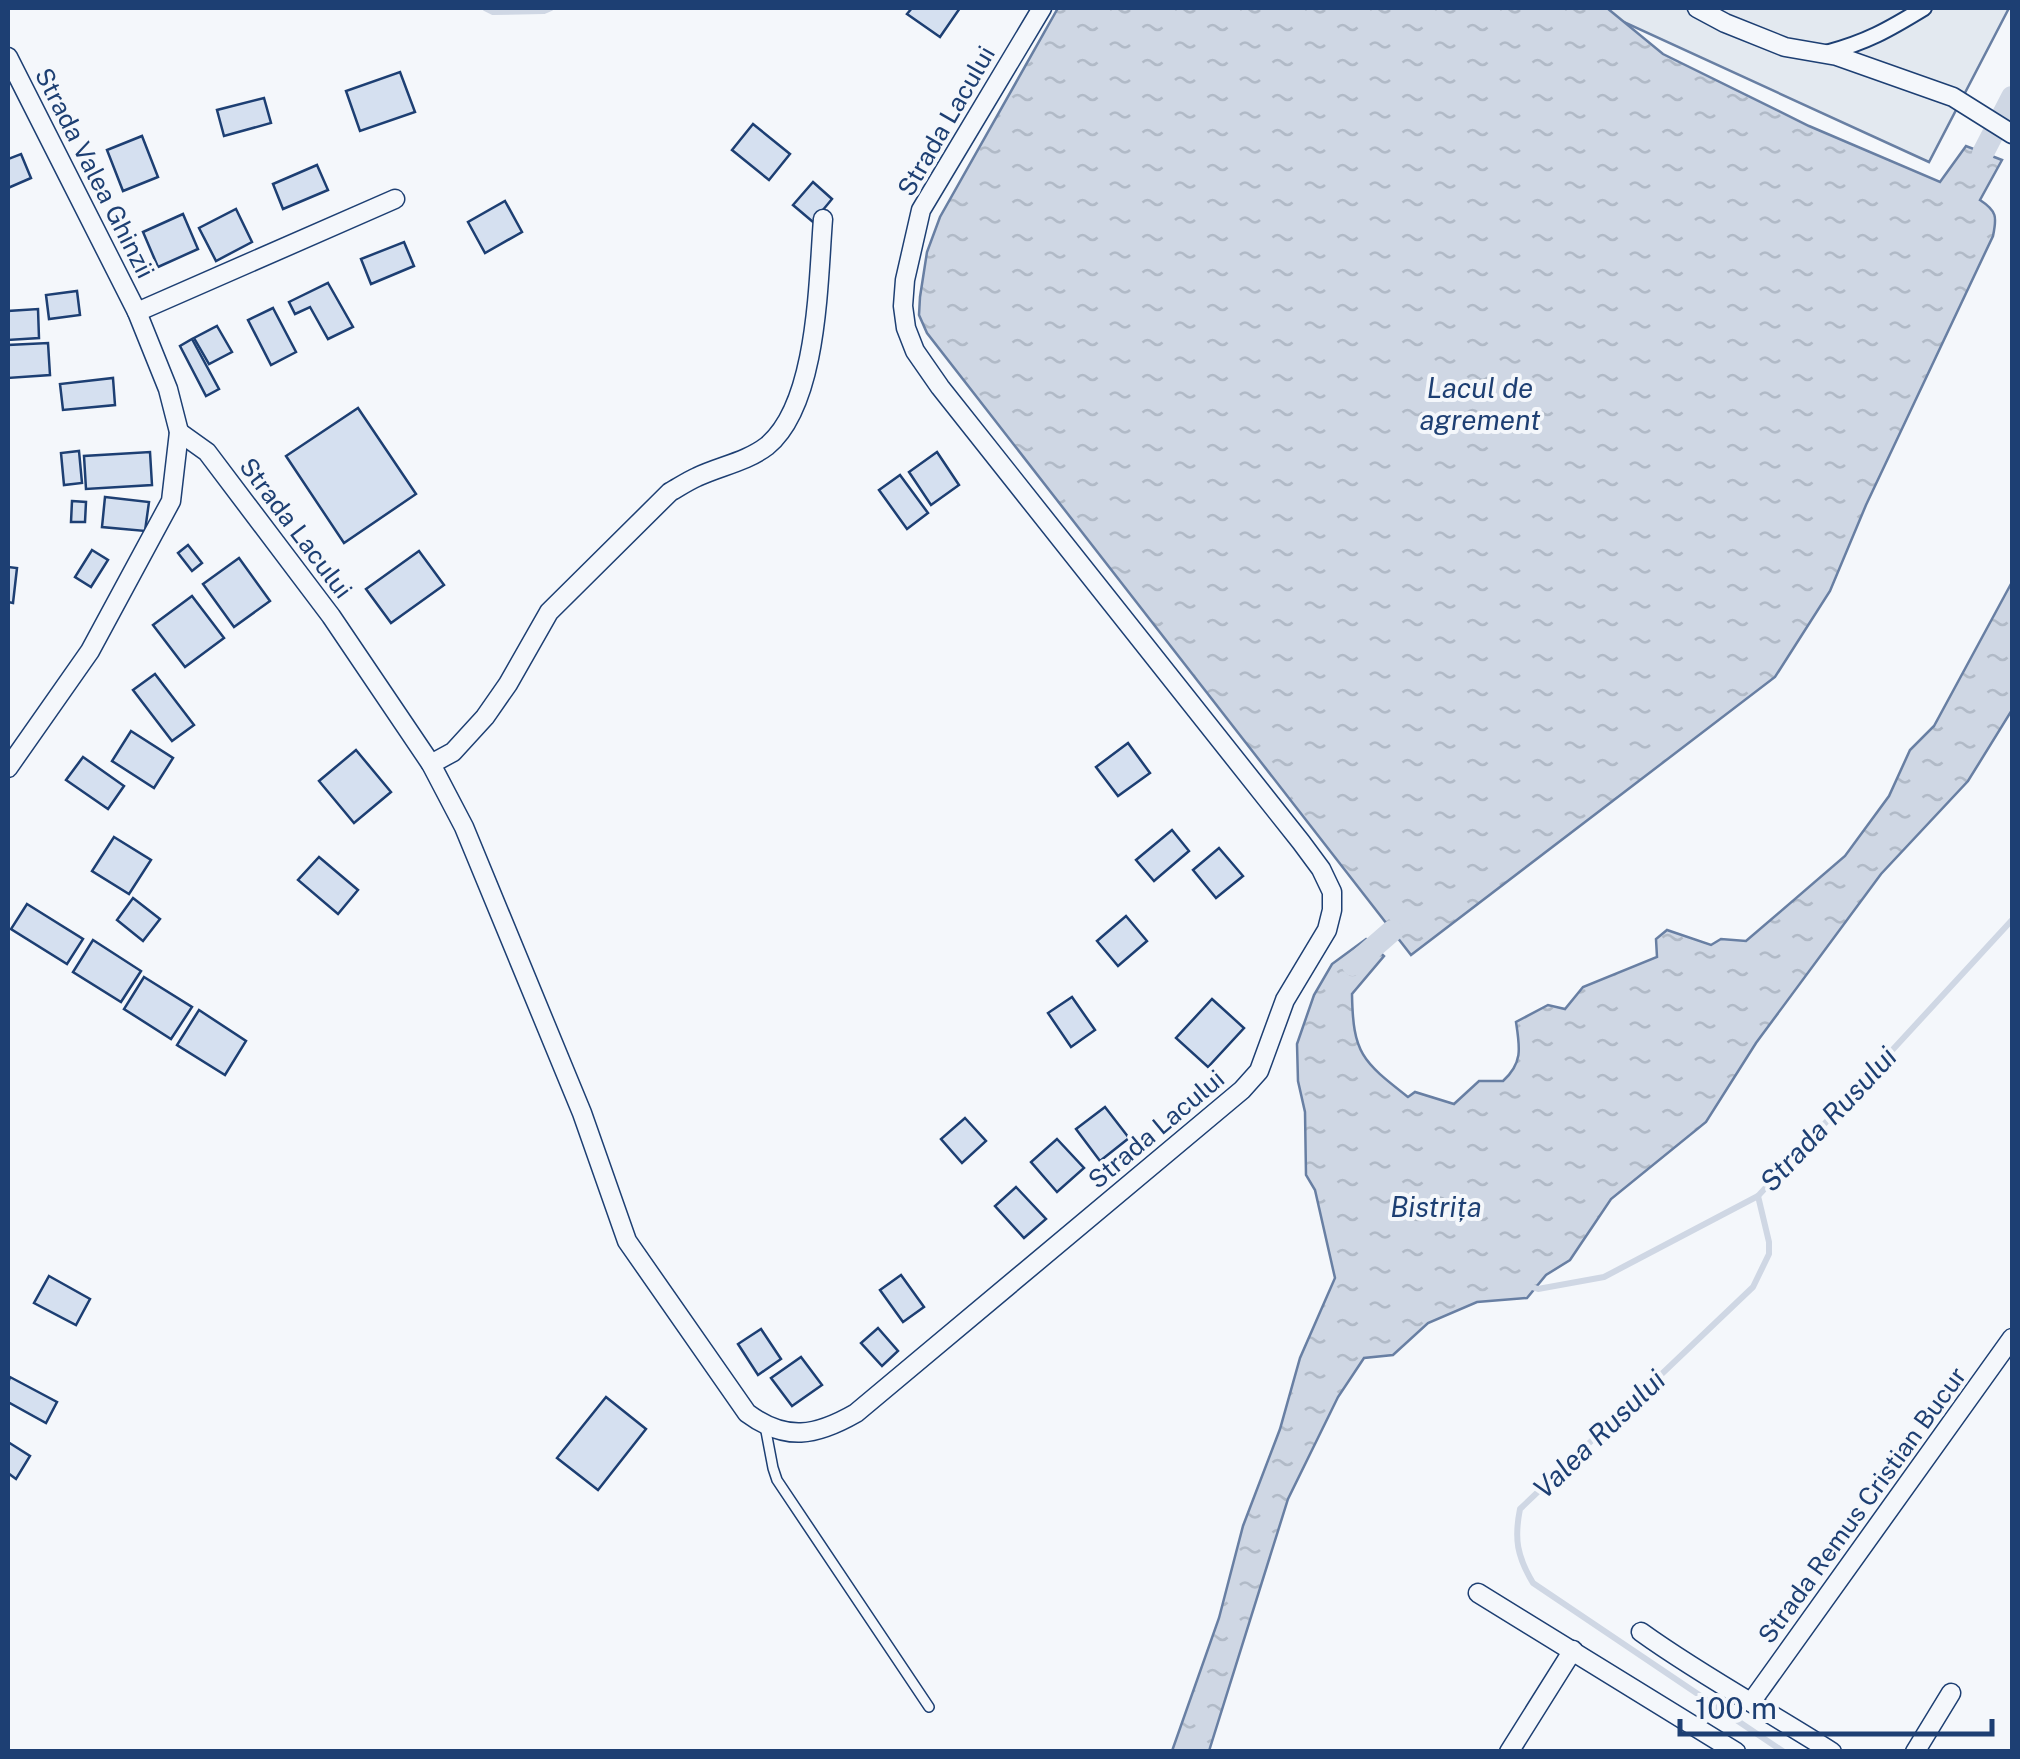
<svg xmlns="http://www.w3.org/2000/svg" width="2020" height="1759" viewBox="0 0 2020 1759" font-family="'Public Sans',sans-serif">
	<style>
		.green { fill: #e3e9f0; stroke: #687fa3; stroke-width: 2.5 }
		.water { fill: url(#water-ripples); stroke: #687fa3; stroke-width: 2.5 }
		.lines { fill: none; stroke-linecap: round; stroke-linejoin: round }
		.stream { stroke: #cfd7e4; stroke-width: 6 }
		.canal { stroke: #cfd7e4; stroke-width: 22 }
		.building { fill: #d5e0f0; stroke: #1d3f73; stroke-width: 2.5 }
		.service-casing { stroke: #1d3f73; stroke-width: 12 }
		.pedestrian-casing { stroke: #1d3f73; stroke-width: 18 }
		.minor-casing { stroke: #1d3f73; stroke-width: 21 }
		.service { stroke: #f4f7fb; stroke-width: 9 }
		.pedestrian { stroke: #f4f7fb; stroke-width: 14 }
		.minor { stroke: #f4f7fb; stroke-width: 18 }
		.labels { text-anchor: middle; stroke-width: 8; stroke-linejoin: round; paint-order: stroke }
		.street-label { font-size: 25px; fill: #1d3f73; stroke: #f4f7fb }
		.water-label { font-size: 28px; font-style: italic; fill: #1d3f73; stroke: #f4f7fb }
	</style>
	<defs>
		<pattern id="water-ripples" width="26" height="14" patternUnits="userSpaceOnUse" patternTransform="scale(2.5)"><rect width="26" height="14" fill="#cfd7e4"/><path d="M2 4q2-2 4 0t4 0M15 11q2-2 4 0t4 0" fill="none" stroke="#b1bac7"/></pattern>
	</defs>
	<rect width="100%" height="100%" fill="#f4f7fb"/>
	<polygon class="green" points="1599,8 2009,8 1929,162 1604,13"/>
	<g class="water">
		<path d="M 1058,8 L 1607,8 L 1663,54 L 1809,126 L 1940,182 L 1966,146 L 2002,160 L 1980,200 C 1997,211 1997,217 1993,236 L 1866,505 L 1830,591 L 1775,677 L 1411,955 L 927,333 L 919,315 L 920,297 L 927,252 L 940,217 Z"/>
		<path d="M 2012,582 L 2012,710 L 1968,781 L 1881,874 L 1756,1043 L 1706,1122 L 1611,1199 L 1570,1260 L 1546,1275 L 1527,1298 L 1477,1302 L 1428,1323 L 1393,1355 L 1364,1358 L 1338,1397 L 1288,1499 L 1209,1751 L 1172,1751 L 1219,1618 L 1243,1526 L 1280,1429 L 1300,1358 L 1335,1278 L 1315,1190 L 1306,1175 L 1305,1112 L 1298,1081 L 1297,1044 L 1314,995 L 1332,964 L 1366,939 L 1384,956 L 1352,994 C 1353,1054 1362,1061 1408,1097 L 1415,1092 L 1454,1104 L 1479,1081 L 1503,1081 C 1523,1063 1520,1048 1516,1022 L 1548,1005 L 1565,1009 L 1583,987 L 1657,957 L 1656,939 L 1667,930 L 1711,945 L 1721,939 L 1746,941 L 1845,856 L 1889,796 L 1910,750 L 1934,726 Z"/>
	</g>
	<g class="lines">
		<g class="stream">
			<polyline points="485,8 493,12 544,11 551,8"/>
			<path d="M 1758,1196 L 1769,1242 L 1769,1254 L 1753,1287 L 1520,1509 C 1514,1539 1517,1556 1533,1583 L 1784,1752"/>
			<polyline points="1532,1287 1538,1289 1604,1277 1758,1196 2012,920"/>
		</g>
		<g class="canal">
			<polyline points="1983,153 2012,97"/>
			<polyline points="1353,965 1392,931"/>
		</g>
	</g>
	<g class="building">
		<polygon points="912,8 960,8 940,37 907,14"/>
		<polygon points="400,72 415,112 360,131 346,91"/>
		<polygon points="264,98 271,123 224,136 217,110"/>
		<polygon points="753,124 790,154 769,180 732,150"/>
		<polygon points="142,136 158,177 123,191 107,150"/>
		<polygon points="21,154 31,178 8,188 8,159"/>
		<polygon points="317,165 328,190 283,209 273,184"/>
		<polygon points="813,182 832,199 813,222 793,205"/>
		<polygon points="505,201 522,232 485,253 468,222"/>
		<polygon points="236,209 252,242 216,261 199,228"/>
		<polygon points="183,214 198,249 158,267 143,232"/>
		<polygon points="404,242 414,266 371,284 361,259"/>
		<polygon points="328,283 353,327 328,339 310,307 295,314 289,302"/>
		<polygon points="77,291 80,315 49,319 46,295"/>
		<polygon points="273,308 296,352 271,365 248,320"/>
		<polygon points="38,309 39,338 8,340 8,311"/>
		<polygon points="217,326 232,352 209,364 194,338"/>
		<polygon points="192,339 219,389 206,396 180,346"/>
		<polygon points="48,343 50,375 8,378 8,345"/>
		<polygon points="113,378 115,405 63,410 60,384"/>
		<polygon points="358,408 416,494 344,543 286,456"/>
		<polygon points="79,451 82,483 64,485 61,453"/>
		<polygon points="150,452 152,485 86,489 84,456"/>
		<polygon points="937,452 959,485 931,505 909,472"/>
		<polygon points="900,475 928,513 907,529 879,490"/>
		<polygon points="105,497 149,502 145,531 102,527"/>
		<polygon points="72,501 86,502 85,522 71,522"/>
		<polygon points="188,545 202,563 192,571 178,553"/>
		<polygon points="92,550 108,560 91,587 75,577"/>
		<polygon points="419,551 444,585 391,623 366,589"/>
		<polygon points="239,558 270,601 234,627 203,584"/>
		<polygon points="8,567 17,568 13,603 8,602"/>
		<polygon points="192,596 224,638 185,667 153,625"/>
		<polygon points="155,674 194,725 172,741 133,690"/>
		<polygon points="131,731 173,758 154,788 112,761"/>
		<polygon points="1128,743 1150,773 1118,796 1096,767"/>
		<polygon points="356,750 391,792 354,823 319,781"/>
		<polygon points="83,757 124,786 108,809 66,780"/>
		<polygon points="1172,830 1189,851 1154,881 1136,860"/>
		<polygon points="114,837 151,860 129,894 92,871"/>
		<polygon points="1219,848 1243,876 1216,898 1193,870"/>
		<polygon points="319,857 358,890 338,914 298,880"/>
		<polygon points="133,898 160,919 143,941 117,920"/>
		<polygon points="27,904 83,939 67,964 11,929"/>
		<polygon points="1126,916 1147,941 1118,966 1097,941"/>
		<polygon points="93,940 141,971 121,1002 73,972"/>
		<polygon points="144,977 192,1007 171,1039 124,1009"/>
		<polygon points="1072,997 1095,1030 1071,1047 1048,1013"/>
		<polygon points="1212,999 1244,1028 1208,1067 1176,1038"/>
		<polygon points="199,1010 246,1041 225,1075 177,1045"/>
		<polygon points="1105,1107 1129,1138 1100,1161 1076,1129"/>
		<polygon points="965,1118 986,1141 962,1163 941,1139"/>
		<polygon points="1057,1139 1084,1168 1057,1192 1031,1162"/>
		<polygon points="1016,1187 1046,1219 1024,1238 995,1206"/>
		<polygon points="901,1275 924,1307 903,1322 880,1290"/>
		<polygon points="49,1276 90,1299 76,1325 34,1303"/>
		<polygon points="878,1328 898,1351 882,1366 861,1343"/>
		<polygon points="761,1329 781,1359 758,1375 738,1344"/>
		<polygon points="801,1357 822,1385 792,1406 771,1378"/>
		<polygon points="10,1377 57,1402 46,1423 8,1402 8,1383"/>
		<polygon points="606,1397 646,1429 598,1490 557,1458"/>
		<polygon points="8,1442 30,1456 16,1479 8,1473"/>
	</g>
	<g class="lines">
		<defs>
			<polyline id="service" points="765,1426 773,1468 777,1480 929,1707"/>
			<path id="pedestrian" d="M 1826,53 C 1867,42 1888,30 1924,8"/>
			<g id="minor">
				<polyline points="1697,8 1725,23 1785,47 1837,56 1953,97 2012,134"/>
				<polyline points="8,57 137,312 168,389 179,432 171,501 90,651 8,768"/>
				<polyline points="137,312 395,199"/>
				<path d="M 179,432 L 207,452 L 331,616 L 431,764 L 464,827 L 582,1113 L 627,1241 L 747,1413 C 786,1442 816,1436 856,1413 L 1242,1090 L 1259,1071 L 1285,1000 L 1327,930 L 1332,910 L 1332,892 L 1321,869 L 1301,842 L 940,387 L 915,351 L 906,328 L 903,306 L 905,280 L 921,210 L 1042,8"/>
				<path d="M 431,764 L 453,752 L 485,717 L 508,684 L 549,612 L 670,492 C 679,487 688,481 697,477 C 720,466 746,462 767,446 C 818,404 818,282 823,219"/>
				<polyline points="1478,1593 1736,1752"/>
				<path d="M 1641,1632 C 1702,1676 1768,1711 1832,1752"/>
				<polyline points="1752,1701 2012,1338"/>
				<polyline points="1509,1752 1573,1650"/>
				<polyline points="1915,1752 1951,1693"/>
			</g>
		</defs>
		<use href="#service" class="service-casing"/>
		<use href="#pedestrian" class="pedestrian-casing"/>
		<use href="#minor" class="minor-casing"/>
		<use href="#service" class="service"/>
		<use href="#pedestrian" class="pedestrian"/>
		<use href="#minor" class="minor"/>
	</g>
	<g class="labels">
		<g class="street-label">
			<text transform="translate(946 121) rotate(-60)" y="9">Strada Lacului</text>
			<text transform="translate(95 173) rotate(63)" y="9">Strada Valea Ghinzii</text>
			<text transform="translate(296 528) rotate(53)" y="9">Strada Lacului</text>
			<text transform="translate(1156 1129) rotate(-40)" y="9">Strada Lacului</text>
			<text transform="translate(1862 1505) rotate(-54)" y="9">Strada Remus Cristian Bucur</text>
		</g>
		<g class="water-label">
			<text x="1480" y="398">Lacul de<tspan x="1480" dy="32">agrement</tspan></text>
			<text transform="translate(1828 1119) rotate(-47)" y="10">Strada Rusului</text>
			<text x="1436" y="1217">Bistrița</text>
			<text transform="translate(1599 1434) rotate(-44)" y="10">Valea Rusului</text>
		</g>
	</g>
	<rect width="2020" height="1759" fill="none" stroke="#1d3f73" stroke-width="20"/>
	<path d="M1680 1719v15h312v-15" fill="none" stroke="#1d3f73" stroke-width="5"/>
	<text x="1695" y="1719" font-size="30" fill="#1d3f73" stroke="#f4f7fb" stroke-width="8" paint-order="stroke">100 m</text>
</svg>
